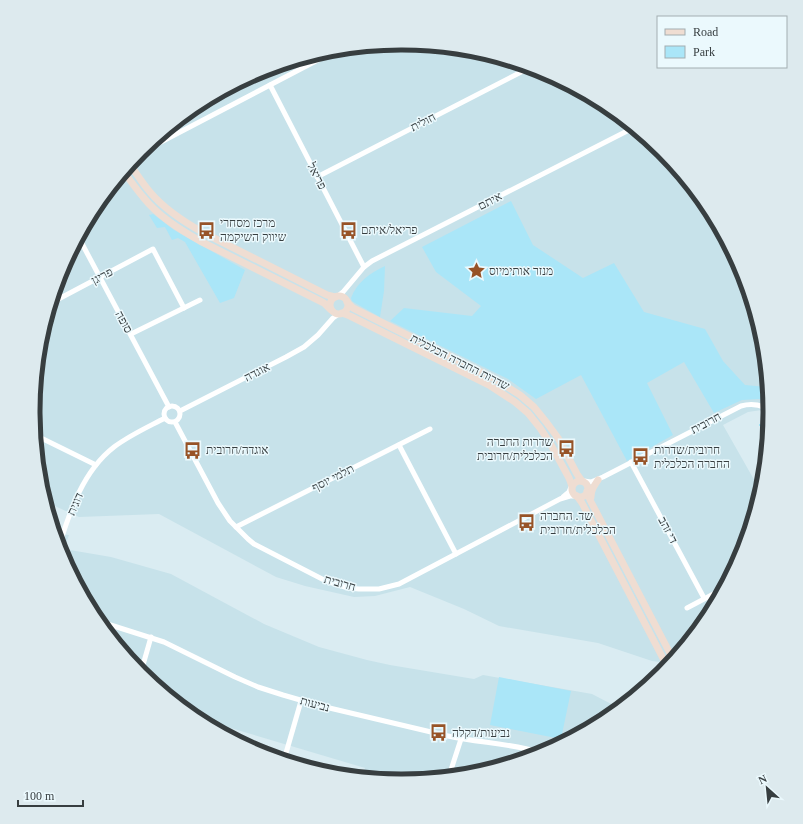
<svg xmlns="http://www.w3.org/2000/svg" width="803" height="824" viewBox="0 0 803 824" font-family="'Times New Roman','Noto Sans Hebrew',serif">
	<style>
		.built { fill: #c7e2ea }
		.green { fill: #aae6f8 }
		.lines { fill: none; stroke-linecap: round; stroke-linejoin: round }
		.stream { stroke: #60d5f5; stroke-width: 1.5 }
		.street { stroke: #fff; stroke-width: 5 }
		.secondary { stroke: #efddd2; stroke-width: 7 }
		.labels { text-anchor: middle; stroke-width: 3; stroke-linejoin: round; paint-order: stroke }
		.street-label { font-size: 12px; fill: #373e40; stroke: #ebf9fd }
		.poi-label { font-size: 12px; fill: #373e40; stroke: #ebf9fd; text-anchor: start }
		.rim { fill: none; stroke: #373e40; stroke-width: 5 }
	</style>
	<rect width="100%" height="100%" fill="#daecf2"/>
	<g class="built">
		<polygon points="402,44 474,51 543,72 606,106 662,152 708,207 742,271 763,340 770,412 770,417 762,410 748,412 723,425 761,492 742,553 708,617 663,671 660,662 652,661 598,643 499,626 464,609 410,587 375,596 354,597 305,586 276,577 159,514 79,517 46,502 40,484 33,412 40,340 61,271 95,207 113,186 119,182 118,180 141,151 197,105 261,71 330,51"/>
		<polygon points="55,533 69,535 64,549 111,557 171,574 264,624 319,647 367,660 390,665 474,679 483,675 592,694 619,708 606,719 542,753 473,773 401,780 362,777 365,768 197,718 141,672 95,617 61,553"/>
	</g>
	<g class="green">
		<polygon points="511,201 533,245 583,278 614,263 644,312 705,329 723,361 745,385 767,387 769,403 759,399 742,400 714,413 684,362 647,383 673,435 627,461 581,375 536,399 508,379 390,321 404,308 472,316 481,306 436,272 422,247"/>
		<polygon points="153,214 174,230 245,270 234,298 220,303 185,242 178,238 172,240 165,227 157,228 149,215"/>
		<path d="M 385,266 L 384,291 L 380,317 L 355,303 L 352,301 L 351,298 C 357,282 370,273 385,266 Z"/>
		<polygon points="499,677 571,691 561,739 490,725"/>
	</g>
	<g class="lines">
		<polyline class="stream" points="760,425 768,432"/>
		<g class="street">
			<polyline points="270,85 364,267"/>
			<polyline points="140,153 337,50"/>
			<polyline points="317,177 529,68"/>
			<polyline points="79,238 169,407"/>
			<polyline points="338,296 343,292 364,267 372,261 633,128"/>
			<polyline points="51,303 153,249 184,308"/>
			<polyline points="131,334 200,300"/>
			<circle cx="172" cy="414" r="8"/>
			<polyline points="180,411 286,357 304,347 318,335 333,318 339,314"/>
			<polyline points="175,422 218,503 230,521 248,539 254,544 326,581 348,588 359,589 379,589 399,584 560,499 570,496 575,496"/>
			<polyline points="35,435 96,465"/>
			<polyline points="399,445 456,554"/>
			<polyline points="631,462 704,598"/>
			<path d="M 584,481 L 591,482 L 603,477 L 741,406 C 751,403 760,404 770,410"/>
			<polyline points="563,497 569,492 571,487"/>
			<polyline points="236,527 430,429"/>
			<path d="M 59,546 C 70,511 83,471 114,447 C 130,435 148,427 165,418"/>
			<polyline points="687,608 723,589"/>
			<path d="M 98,621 L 164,642 L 235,677 L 258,687 L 283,695 L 321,706 L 448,736 C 479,743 511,743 542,753"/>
			<polyline points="141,672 151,637"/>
			<polyline points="284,760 301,701"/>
			<polyline points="449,776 461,739"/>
		</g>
		<g class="secondary">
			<path d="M 130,165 C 137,174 143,184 150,192 C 165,210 184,222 204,233 L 327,295 L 335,297"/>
			<path d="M 124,172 C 130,180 136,189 143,197 C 158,216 179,229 200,241 L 324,303 L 330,309"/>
			<circle cx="339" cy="305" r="9"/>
			<polyline points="347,302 353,308 493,378 520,395 534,407 547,423 558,438 577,474 582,481"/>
			<polyline points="342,313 350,316 489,385 515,402 528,413 540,428 550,443 569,478 572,486"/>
			<circle cx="580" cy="489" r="8"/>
			<polyline points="587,491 590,500 673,659"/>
			<polyline points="577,496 582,503 667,666"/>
			<path d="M 591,497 C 591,490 594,486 598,480"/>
		</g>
	</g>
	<defs>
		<symbol id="bus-bare" viewBox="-9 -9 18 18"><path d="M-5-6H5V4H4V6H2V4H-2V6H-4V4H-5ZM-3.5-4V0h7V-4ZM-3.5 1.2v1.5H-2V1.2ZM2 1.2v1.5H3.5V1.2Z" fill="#975327" stroke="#ebf9fd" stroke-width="2.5" paint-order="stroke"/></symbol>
		<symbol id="sight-bare" viewBox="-9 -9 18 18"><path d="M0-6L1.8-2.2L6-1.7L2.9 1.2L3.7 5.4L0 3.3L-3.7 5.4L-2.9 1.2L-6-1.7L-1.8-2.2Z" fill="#975327" stroke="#ebf9fd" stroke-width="2.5" paint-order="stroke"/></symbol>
	</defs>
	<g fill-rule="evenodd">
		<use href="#bus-bare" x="194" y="218" width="25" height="25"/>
		<use href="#bus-bare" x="336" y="218" width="25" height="25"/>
		<use href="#sight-bare" x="464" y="258" width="25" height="25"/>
		<use href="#bus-bare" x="554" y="436" width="25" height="25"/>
		<use href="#bus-bare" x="180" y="438" width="25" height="25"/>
		<use href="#bus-bare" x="628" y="444" width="25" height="25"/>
		<use href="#bus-bare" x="514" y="510" width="25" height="25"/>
		<use href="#bus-bare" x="426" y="720" width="25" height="25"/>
	</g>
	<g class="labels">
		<g class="street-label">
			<text transform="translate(423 122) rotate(-27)" y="4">חולית</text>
			<text transform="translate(317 176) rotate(63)" y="4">פריאל</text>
			<text transform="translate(490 201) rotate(-27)" y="4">איתם</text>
			<text transform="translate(102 276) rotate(-28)" y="4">פריגן</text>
			<text transform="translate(124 322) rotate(61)" y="4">סופה</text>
			<text transform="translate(460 362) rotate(27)" y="4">שדרות החברה הכלכלית</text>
			<text transform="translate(257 372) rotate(-27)" y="4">אוגדה</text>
			<text transform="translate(706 423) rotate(-28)" y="4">חרובית</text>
			<text transform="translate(333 478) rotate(-27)" y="4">תלמי יוסף</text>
			<text transform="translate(75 504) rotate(-66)" y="4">דוגית</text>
			<text transform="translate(668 530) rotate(62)" y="4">די זהב</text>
			<text transform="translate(340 583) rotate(16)" y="4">חרובית</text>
			<text transform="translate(315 704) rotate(15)" y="4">נביעות</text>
		</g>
		<g class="poi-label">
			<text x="220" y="227">מרכז מסחרי<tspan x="220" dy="14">שיווק השיקמה</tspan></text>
			<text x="361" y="234">פריאל/איתם</text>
			<text x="489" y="275">מנזר אותימיוס</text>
			<text x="553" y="446" text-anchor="end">שדרות החברה<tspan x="553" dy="14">הכלכלית/חרובית</tspan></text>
			<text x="206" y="454">אוגדה/חרובית</text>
			<text x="654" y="454">חרובית/שדרות<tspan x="654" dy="14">החברה הכלכלית</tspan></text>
			<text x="540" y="520">שד. החברה<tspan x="540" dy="14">הכלכלית/חרובית</tspan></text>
			<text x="452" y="737">נביעות/דקלה</text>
		</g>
	</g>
	<path d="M0 0H803V824H0ZM401 50H402A361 361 0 0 1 763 411V413A361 361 0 0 1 402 774H401A361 361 0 0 1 40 413V411A361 361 0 0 1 401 50Z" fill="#ddeaee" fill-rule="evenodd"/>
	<path class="rim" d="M401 50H402A361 361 0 0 1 763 411V413A361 361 0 0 1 402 774H401A361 361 0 0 1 40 413V411A361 361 0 0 1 401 50Z"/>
	<rect x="657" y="16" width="130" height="52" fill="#ebf9fd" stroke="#a3aeb1"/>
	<rect x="665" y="29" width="20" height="6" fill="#efddd2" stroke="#a3aeb1"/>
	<text x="693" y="36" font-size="12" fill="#373e40">Road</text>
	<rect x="665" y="46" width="20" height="12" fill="#aae6f8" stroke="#a3aeb1"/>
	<text x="693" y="56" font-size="12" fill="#373e40">Park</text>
	<g transform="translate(767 788) rotate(333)" stroke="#ebf9fd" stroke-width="3" paint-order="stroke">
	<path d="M0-3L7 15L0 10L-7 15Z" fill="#373e40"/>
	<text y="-6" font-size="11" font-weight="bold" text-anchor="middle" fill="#373e40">N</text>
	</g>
	<path d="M18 800v6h65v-6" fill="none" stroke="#373e40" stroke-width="2"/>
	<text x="24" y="800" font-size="12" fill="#373e40" stroke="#ebf9fd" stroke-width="3" paint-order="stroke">100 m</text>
</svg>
